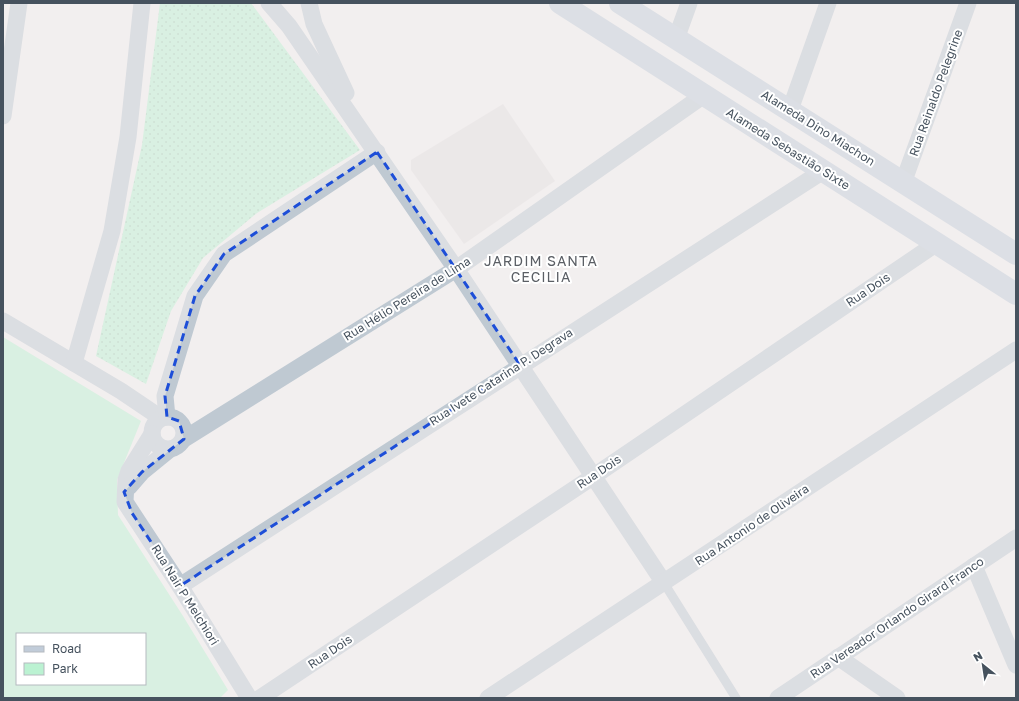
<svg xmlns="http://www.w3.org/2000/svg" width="1019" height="701" viewBox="0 0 1019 701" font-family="'Golos Text',sans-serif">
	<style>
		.education { fill: #e3e0e1 }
		.grass { fill: url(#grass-dots) }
		.green { fill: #bbf2d2; fill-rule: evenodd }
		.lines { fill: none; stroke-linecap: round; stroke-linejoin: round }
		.lane { stroke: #bfc9d2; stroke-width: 9 }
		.street { stroke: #bfc9d2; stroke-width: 17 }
		.secondary { stroke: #c1ccd9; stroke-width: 22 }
		.marked { fill: none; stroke: #1d4ed8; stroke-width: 3; stroke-dasharray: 8 5; stroke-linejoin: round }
		.labels { text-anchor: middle; stroke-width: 4; stroke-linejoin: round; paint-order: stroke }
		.street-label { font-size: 12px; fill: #46525e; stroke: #fff }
		.quarter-label { font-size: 14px; letter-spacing: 1px; fill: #5b5f65; stroke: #fff }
	</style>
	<defs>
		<pattern id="grass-dots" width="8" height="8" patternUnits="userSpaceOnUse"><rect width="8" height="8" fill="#bbf2d2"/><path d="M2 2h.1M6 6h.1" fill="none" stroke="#a2d1b7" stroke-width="1.8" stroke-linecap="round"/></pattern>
	</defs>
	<rect width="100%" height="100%" fill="#f2efef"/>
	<polygon class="education" points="503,104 555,181 464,244 411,170 411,160"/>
	<polygon class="grass" points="160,3 251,3 360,150 257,213 203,258 171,311 146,384 96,356 142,145"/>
	<path class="green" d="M 3,337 L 141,421 L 117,480 L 118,515 L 183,616 L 228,690 L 220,698 L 3,698 ZM 17,634 L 145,634 L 145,684 L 17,684 Z"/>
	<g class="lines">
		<polyline class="lane" points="664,583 736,698"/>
		<g class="street">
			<polyline points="269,3 289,26 456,269 664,583"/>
			<polyline points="309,3 314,24 346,93"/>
			<polyline points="676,39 689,3"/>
			<polyline points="790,110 828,3"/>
			<polyline points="3,116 19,3"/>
			<polyline points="903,183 968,3"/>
			<polyline points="3,321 121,391 161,418"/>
			<polyline points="74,363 112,231 128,137 142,3"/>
			<circle cx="168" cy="433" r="16"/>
			<polyline points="167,417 165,396 195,296 224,254 377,152"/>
			<polyline points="152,434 129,471 126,480 125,502 180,586 249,698"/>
			<polyline points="184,439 456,269 704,95"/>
			<polyline points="129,487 142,472 169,450"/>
			<polyline points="974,566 1016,665"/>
			<polyline points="180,586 823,171"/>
			<polyline points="838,657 897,698"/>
			<polyline points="260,698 594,476 937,243"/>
			<polyline points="488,698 1016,350"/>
			<polyline points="778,698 1016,538"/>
		</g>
		<g class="secondary">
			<polyline points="560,3 1016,294"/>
			<polyline points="620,3 1016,254"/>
		</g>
	</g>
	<path d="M0 0H1019V701H0ZM 377,152 L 520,365 L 180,586 L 132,513 L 124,492 L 142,472 L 184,439 L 179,421 L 167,417 L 165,396 L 195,296 L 224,254 Z" fill="#f2efef" fill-opacity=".55" fill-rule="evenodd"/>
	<path class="marked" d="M 377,152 L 520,365 L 180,586 L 132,513 L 124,492 L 142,472 L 184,439 L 179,421 L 167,417 L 165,396 L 195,296 L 224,254 Z"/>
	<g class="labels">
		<g class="street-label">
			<text transform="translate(936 93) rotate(-70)" y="4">Rua Reinaldo Pelegrine</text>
			<text transform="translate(818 128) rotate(32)" y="4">Alameda Dino Miachon</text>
			<text transform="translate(788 149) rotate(32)" y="4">Alameda Sebastião Sixte</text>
			<text transform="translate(868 290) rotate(-34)" y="4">Rua Dois</text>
			<text transform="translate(407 299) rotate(-32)" y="4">Rua Hélio Pereira de Lima</text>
			<text transform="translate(501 377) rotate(-33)" y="4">Rua Ivete Catarina P. Degrava</text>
			<text transform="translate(599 472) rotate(-34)" y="4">Rua Dois</text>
			<text transform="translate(752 525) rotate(-34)" y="4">Rua Antonio de Oliveira</text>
			<text transform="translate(185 595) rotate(58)" y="4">Rua Nair P Melchiori</text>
			<text transform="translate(897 618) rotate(-34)" y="4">Rua Vereador Orlando Girard Franco</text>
			<text transform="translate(330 652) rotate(-34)" y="4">Rua Dois</text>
		</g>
		<g class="quarter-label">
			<text x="541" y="266">JARDIM SANTA<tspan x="541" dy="16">CECILIA</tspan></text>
		</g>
	</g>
	<rect width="1019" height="701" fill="none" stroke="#46525e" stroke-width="8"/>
	<rect x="16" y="633" width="130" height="52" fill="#ffffff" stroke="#b5babf"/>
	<rect x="24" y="646" width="20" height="6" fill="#c1ccd9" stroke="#b5babf"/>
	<text x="52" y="653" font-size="12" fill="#46525e">Road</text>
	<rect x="24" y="663" width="20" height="12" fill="#bbf2d2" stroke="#b5babf"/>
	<text x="52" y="673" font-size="12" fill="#46525e">Park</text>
	<g transform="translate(983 665) rotate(330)" stroke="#ffffff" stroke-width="3" paint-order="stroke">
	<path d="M0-3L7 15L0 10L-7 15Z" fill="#46525e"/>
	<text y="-6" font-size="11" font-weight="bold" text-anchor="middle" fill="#46525e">N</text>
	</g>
</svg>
